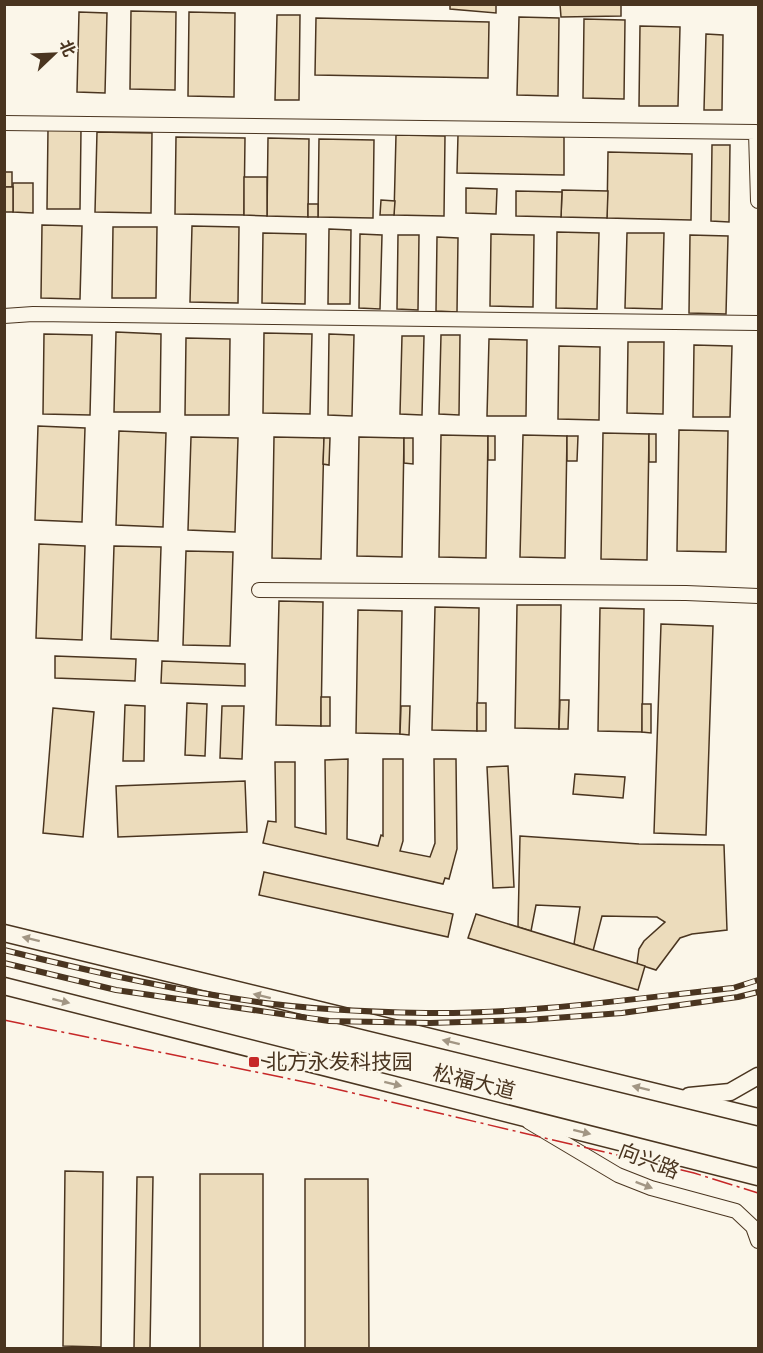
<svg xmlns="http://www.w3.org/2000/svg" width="763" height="1353" viewBox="0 0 763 1353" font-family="'Archivo Narrow','Noto Sans SC',sans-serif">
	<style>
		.building { fill: #ecdcbc; stroke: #4a3520; stroke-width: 1.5 }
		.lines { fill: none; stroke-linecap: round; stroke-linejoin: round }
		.minor-casing { stroke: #4a3520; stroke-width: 16 }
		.major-casing { stroke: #4a3520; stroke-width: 19 }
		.minor { stroke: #fbf6e9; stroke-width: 14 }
		.major { stroke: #fbf6e9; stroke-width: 16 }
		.rail-casing { stroke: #4a3520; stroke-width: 6 }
		.rail { stroke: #fbf6e9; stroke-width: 4; stroke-dasharray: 11; stroke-linecap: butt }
		.power { stroke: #c62828; stroke-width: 1.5; stroke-dasharray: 21 4.5 3 4.5; stroke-linecap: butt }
		.oneway { fill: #a29684 }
		.poi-dot { fill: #c62828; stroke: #fbf6e9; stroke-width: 2 }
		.labels { text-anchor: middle; stroke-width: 4.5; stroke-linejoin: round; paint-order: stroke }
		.poi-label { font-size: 21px; fill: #4a3520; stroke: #fbf6e9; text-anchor: start }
		.street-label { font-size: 21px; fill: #4a3520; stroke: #fbf6e9 }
	</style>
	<rect width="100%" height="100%" fill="#fbf6e9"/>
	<g class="building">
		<polygon points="450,4 496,4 496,13 450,9"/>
		<polygon points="560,4 621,4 621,16 561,17"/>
		<polygon points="131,11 176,12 175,90 130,89"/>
		<polygon points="79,12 107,13 105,93 77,92"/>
		<polygon points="189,12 235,13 234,97 188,96"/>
		<polygon points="277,15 300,15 299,100 275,100"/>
		<polygon points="519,17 559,18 558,96 517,95"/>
		<polygon points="316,18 489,22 488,78 315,75"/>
		<polygon points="584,19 625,20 624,99 583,98"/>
		<polygon points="640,26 680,27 678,106 639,106"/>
		<polygon points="706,34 723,35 722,110 704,110"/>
		<polygon points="48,129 81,130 80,209 47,209"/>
		<polygon points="97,132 152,133 151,213 95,212"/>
		<polygon points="396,135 445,136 444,216 394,215"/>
		<polygon points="458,135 564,137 564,175 457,173"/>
		<polygon points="176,137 245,138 244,215 175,214"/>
		<polygon points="268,138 309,139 308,217 267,216"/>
		<polygon points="319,139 374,140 373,218 318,217"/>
		<polygon points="712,145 730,145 729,222 711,221"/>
		<polygon points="608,152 692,154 691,220 607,218"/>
		<rect x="4" y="172" width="8" height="15"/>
		<polygon points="244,177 267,177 267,216 244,215"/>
		<polygon points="13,183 33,183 33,213 13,212"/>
		<rect x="4" y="187" width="9" height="25"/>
		<polygon points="466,188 497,189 496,214 466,213"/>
		<polygon points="562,190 608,191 607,218 561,217"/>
		<polygon points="516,191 562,192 561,217 516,216"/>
		<polygon points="381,200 395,201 394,215 380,215"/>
		<rect x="308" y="204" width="10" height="13"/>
		<polygon points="42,225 82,226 80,299 41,298"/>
		<polygon points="192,226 239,227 238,303 190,302"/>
		<polygon points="113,227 157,227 156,298 112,298"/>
		<polygon points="329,229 351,230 350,304 328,304"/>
		<polygon points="557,232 599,233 597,309 556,308"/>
		<polygon points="263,233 306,234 305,304 262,303"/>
		<polygon points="627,233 664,233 662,309 625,308"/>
		<polygon points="360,234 382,235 380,309 359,308"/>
		<polygon points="491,234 534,235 533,307 490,306"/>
		<polygon points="398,235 419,235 418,310 397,309"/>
		<polygon points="690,235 728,236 726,314 689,313"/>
		<polygon points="437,237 458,238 457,312 436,311"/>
		<polygon points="116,332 161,334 160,412 114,412"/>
		<polygon points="264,333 312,334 310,414 263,413"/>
		<polygon points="44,334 92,335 90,415 43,414"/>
		<polygon points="329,334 354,335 352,416 328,415"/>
		<polygon points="441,335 460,335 459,415 439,414"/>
		<polygon points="402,336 424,336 422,415 400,414"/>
		<polygon points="186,338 230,339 229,415 185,415"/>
		<polygon points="489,339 527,340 526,416 487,416"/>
		<polygon points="628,342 664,342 663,414 627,413"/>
		<polygon points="694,345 732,346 730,417 693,417"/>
		<polygon points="559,346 600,347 599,420 558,419"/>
		<polygon points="38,426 85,428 82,522 35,520"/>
		<polygon points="679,430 728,431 726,552 677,551"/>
		<polygon points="119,431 166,433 163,527 116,525"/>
		<polygon points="603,433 649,434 647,560 601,559"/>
		<rect x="649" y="434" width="7" height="28"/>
		<polygon points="441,435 488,436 486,558 439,557"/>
		<polygon points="523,435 567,436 565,558 520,557"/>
		<rect x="488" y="436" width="7" height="24"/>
		<polygon points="567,436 578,436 577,461 567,461"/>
		<polygon points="191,437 238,438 235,532 188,530"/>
		<polygon points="274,437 324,438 321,559 272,558"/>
		<polygon points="359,437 404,438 402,557 357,556"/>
		<polygon points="324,438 330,438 329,465 323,464"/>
		<polygon points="404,438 413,438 413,464 404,463"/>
		<polygon points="39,544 85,546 82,640 36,638"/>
		<polygon points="114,546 161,547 158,641 111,639"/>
		<polygon points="186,551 233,552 230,646 183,645"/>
		<polygon points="279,601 323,602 321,726 276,725"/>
		<polygon points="517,605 561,605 559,729 515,728"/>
		<polygon points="435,607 479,608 477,731 432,730"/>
		<polygon points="600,608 644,609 642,732 598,731"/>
		<polygon points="358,610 402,611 400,734 356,733"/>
		<polygon points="661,624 713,626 706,835 654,833"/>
		<polygon points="55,656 136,659 135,681 55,678"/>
		<polygon points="162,661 245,664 245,686 161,683"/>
		<rect x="321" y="697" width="9" height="29"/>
		<polygon points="560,700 569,700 568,729 559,729"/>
		<polygon points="187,703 207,704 205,756 185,755"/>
		<rect x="477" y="703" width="9" height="28"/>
		<polygon points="642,704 651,704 651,733 642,732"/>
		<polygon points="125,705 145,706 144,761 123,761"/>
		<polygon points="222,706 244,706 242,759 220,758"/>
		<polygon points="401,706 410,706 409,735 400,734"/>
		<polygon points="53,708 94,712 83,837 43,833"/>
		<polygon points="348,759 347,839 378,846 381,835 383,836 383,759 403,759 403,841 400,851 430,857 435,843 434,759 456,759 457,849 449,879 445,878 443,884 263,843 268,821 276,822 275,762 295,762 295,827 326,834 325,760"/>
		<polygon points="508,766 514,887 493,888 487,767"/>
		<polygon points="575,774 625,777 623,798 573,794"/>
		<polygon points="245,781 247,832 118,837 116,786"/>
		<polygon points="520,836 639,844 724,845 727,930 692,934 680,938 656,970 637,964 639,949 644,941 665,922 657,917 602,916 593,951 574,944 580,907 536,905 531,931 518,927"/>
		<polygon points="264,872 453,914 448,937 259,895"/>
		<polygon points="476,914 645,966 638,990 468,938"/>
		<polygon points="65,1171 103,1172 101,1347 63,1346"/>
		<rect x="200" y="1174" width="63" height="174"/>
		<polygon points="137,1177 153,1177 150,1348 134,1348"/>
		<polygon points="305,1179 368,1179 369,1348 305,1348"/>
	</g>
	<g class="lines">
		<defs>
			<g id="minor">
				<polyline points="4,123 756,132 758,201"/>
				<polyline points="4,316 33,314 758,323"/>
				<polyline points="259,590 686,593 758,596"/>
				<polyline points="529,1122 618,1175 651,1188 736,1211 753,1227 758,1241"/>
			</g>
			<g id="major">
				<polyline points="4,933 758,1117"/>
				<polyline points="4,986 758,1177"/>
				<polyline points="689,1096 730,1092 758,1076"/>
			</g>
		</defs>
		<use href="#minor" class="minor-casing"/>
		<use href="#major" class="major-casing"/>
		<use href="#minor" class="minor"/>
		<use href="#major" class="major"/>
		<defs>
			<g id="rail">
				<path d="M 4,950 C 88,971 172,990 258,1002 C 313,1010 370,1012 426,1013 C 529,1014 631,999 733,988 L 758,980"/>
				<polyline points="4,963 116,990 329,1021 430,1023 527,1020 622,1013 738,997 758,992"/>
			</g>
		</defs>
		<use href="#rail" class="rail-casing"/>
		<use href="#rail" class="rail"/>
		<polyline class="power" points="4,1020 319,1085 694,1173 758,1193"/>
	</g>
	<defs><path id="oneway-solid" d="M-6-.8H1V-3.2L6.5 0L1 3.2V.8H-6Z" transform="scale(1.5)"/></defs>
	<g class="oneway">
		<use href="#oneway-solid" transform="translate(31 939) rotate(-166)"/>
		<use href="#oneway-solid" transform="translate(262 996) rotate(-166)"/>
		<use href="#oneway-solid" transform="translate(61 1001) rotate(14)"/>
		<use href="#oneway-solid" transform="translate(451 1042) rotate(-166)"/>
		<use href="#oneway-solid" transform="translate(393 1084) rotate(14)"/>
		<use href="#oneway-solid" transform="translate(641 1088) rotate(-166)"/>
		<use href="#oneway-solid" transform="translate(582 1132) rotate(14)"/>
		<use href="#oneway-solid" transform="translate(644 1185) rotate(21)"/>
	</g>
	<rect class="poi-dot" x="248" y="1056" width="12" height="12" rx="3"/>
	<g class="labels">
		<g class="poi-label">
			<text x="266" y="1069">北方永发科技园</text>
		</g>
		<g class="street-label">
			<text transform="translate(474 1082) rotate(14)" y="7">松福大道</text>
			<text transform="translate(649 1161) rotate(21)" y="7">向兴路</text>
		</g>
	</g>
	<rect width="763" height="1353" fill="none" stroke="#4a3520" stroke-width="12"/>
	<g transform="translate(54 54) rotate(67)" stroke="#fbf6e9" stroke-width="4.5" paint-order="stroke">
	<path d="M0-4.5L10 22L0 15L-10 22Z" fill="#4a3520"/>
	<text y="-9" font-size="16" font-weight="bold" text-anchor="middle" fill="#4a3520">北</text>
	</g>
</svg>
